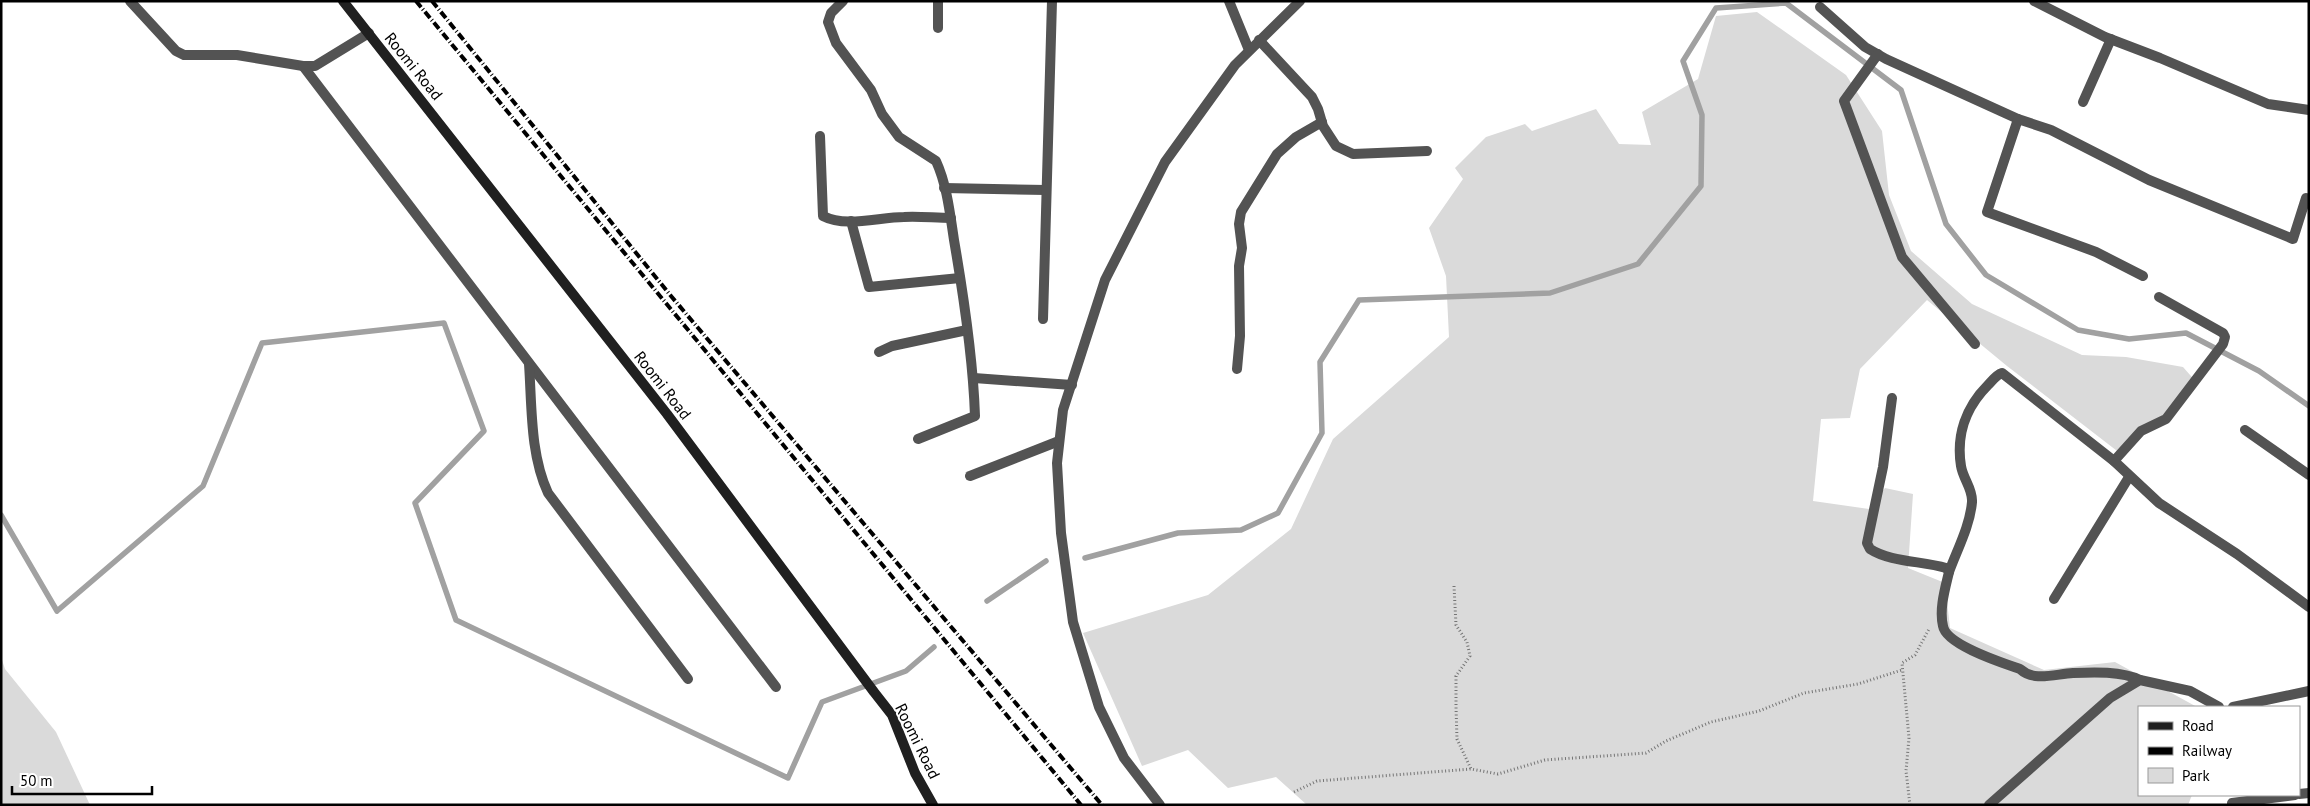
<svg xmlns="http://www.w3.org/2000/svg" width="2310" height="806" viewBox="0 0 2310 806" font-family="'PT Sans',sans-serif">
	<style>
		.green { fill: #dadada }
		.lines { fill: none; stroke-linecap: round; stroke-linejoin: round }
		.stream { stroke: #a1a1a1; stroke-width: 5.5 }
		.path { stroke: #757575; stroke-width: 3; stroke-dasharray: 1 2.5; stroke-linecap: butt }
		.street { stroke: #535353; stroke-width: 10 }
		.secondary { stroke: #202020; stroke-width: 10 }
		.rail { stroke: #000; stroke-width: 4; stroke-dasharray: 8 2.5 1 2.5; stroke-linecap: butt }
		.labels { text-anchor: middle; stroke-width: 4; stroke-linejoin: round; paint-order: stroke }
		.street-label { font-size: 16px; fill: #000; stroke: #fff }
	</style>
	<rect width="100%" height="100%" fill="#fff"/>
	<g class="green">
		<polygon points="1757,12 1846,75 1882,131 1889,195 1911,251 1972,304 2082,355 2126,357 2183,367 2198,384 2176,412 2152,423 2121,454 2007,366 1927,300 1860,369 1850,418 1821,419 1813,501 1869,509 1885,488 1913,494 1908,568 1945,583 1950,628 2044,670 2115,662 2197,707 2139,707 2139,795 2192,795 2188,805 1307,805 1276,777 1228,788 1188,750 1142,766 1083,633 1208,595 1291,529 1333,439 1449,337 1446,276 1429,228 1463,179 1455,168 1486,137 1525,124 1532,131 1596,109 1619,144 1651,145 1642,112 1698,79 1716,16"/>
		<polygon points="1,657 5,669 56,732 90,805 1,805"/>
	</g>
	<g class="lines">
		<g class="stream">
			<polyline points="1,515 57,611 203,486 262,343 444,323 484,431 415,503 456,620 788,778 822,702 906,671 934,647"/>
			<polyline points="1085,558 1178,533 1241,530 1278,513 1322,433 1320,362 1359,300 1550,293 1638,264 1701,186 1702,115 1683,61 1716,8 1786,3 1901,90 1946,224 1986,275 2078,330 2129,339 2186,333 2259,371 2309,406"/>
			<polyline points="987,601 1046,561"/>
		</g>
		<g class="path">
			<polyline points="1454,586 1456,625 1467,642 1470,656 1456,676 1456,707 1457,739 1471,769"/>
			<polyline points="1294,792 1317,781 1471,769 1498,774 1545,760 1646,753 1666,741 1711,722 1759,711 1804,693 1858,684 1902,670"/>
			<polyline points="1910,805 1906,771 1909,738 1902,663 1915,655 1929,629"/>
		</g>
		<g class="street">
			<polyline points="130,1 176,51 184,55 237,55 303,66 315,66 369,33"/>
			<path d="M 843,1 L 831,13 L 828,22 L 836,43 L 871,90 L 882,114 L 899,137 L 936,161 C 947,185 950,214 954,240 C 964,298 973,357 975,416 L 918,439"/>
			<polyline points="938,1 938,28"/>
			<polyline points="1229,1 1249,50"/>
			<polyline points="2034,1 2105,37 2160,58 2268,104 2309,110"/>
			<polyline points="1820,7 1865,47 1886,59 2018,119"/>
			<polyline points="1259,40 1312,97 1318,109 1323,126 1336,146 1353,154 1427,151"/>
			<polyline points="1878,54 1844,101 1902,257 1975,344"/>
			<polyline points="303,66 776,687"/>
			<polyline points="2083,102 2111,39"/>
			<path d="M 820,136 L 823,216 C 846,228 879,217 904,217 C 919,216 935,218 951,218"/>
			<polyline points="944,188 1046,190"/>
			<polyline points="851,221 869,287 960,278"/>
			<polyline points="2143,276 2096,252 1987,212 2018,119 2051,130 2149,180 2293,239 2306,198 2309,199"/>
			<polyline points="1043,319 1052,1"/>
			<polyline points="879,352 892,346 967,330"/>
			<path d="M 529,364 C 532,407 530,454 548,493 L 688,679"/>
			<polyline points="1237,369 1240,336 1239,266 1242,248 1239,224 1241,212 1277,154 1296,137 1322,122"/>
			<polyline points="974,378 1072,385"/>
			<path d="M 1892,398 L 1883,467 L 1867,543 L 1870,549 C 1890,562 1922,561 1946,568 L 1949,572 C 1945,589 1939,609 1943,626 C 1946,645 2003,663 2020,669 C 2034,682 2055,674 2073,673 C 2093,672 2122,671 2140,680"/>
			<polyline points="2245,430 2309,475"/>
			<polyline points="2114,461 2141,431 2166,419 2223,344 2225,337 2223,333 2159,297"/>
			<polyline points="970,476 1059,441"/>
			<path d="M 1949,572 C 1957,550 1970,526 1972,502 C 1973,489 1963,479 1961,466 C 1956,435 1966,407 1988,385 C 1992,381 1996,375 2002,373 L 2114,461 L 2159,503 L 2237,554 L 2309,607"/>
			<polyline points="2054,599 2129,477"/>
			<polyline points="2233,707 2309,691"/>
			<polyline points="2299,794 2309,793"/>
			<polyline points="2232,803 2295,795"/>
			<polyline points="1160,805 1124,758 1099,707 1073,622 1061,533 1057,463 1063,410 1105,280 1165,162 1235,65 1300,1"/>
			<polyline points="1989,805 2110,698 2140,680 2190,691 2219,707"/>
		</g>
		<polyline class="secondary" points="343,1 667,414 874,692 892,715 915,773 933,805"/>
		<g class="rail">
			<polyline points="416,1 1081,805"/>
			<polyline points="432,1 671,296 1102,805"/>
		</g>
	</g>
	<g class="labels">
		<g class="street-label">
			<text transform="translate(414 66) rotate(51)" y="6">Roomi Road</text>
			<text transform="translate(663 385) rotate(52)" y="6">Roomi Road</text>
			<text transform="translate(918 741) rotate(64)" y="6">Roomi Road</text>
		</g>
	</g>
	<rect width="2310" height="806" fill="none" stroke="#000000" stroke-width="5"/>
	<rect x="2138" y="706" width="162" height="90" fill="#ffffff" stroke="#999999"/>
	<rect x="2148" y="722" width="25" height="8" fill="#202020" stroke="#999999"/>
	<text x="2182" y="731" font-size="15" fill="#000000">Road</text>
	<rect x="2148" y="747" width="25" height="8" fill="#000000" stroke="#999999"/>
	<text x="2182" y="756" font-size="15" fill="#000000">Railway</text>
	<rect x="2148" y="768" width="25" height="15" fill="#dadada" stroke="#999999"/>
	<text x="2182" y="781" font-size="15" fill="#000000">Park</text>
	<path d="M12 786v8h140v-8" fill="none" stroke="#000000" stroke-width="2.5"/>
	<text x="20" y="786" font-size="15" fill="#000000" stroke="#ffffff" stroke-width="4" paint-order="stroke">50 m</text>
</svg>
